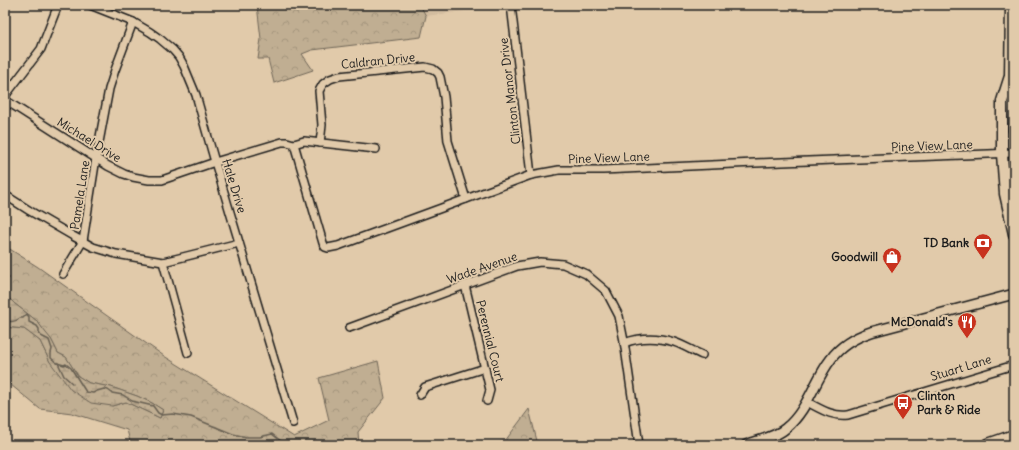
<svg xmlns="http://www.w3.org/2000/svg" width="1019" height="450" viewBox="0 0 1019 450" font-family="Delius,sans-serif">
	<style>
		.built { fill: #d2bc9f }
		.forest { fill: url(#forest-crowns); stroke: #6e6557 }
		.wetland { fill: url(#wetland-marsh); stroke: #6e6557 }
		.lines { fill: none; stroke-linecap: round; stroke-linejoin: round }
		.stream { stroke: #665e51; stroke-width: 1.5 }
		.street-casing { stroke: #1c1c1c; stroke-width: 10 }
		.secondary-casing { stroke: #1c1c1c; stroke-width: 12 }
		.primary-casing { stroke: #1c1c1c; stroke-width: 13 }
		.highway-casing { stroke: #1c1c1c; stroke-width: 15 }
		.street { stroke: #e1caaa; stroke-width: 7 }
		.secondary { stroke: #e1caaa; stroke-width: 9 }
		.primary { stroke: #e1caaa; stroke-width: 10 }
		.highway { stroke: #e1caaa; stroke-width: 12 }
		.labels { text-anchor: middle; stroke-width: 4; stroke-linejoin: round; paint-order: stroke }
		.street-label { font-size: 12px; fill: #1c1c1c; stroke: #e1caaa }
		.poi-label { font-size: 12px; font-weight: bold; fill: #1c1c1c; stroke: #e1caaa; text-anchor: end }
	</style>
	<defs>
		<pattern id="forest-crowns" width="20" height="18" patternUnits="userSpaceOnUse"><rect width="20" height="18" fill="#c0ae92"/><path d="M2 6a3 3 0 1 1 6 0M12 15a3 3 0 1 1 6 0" fill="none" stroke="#a4957d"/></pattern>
		<pattern id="wetland-marsh" width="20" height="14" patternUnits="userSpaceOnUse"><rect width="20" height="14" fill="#c0ae92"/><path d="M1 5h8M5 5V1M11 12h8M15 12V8" fill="none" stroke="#a4957d"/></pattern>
	</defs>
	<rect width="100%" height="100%" fill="#e1caaa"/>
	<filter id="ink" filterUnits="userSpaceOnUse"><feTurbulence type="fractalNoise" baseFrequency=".025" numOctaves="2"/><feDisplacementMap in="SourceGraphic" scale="8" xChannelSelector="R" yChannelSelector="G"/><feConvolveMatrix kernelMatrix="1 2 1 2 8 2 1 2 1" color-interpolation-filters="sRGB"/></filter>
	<g filter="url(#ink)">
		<polygon class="built" points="420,5 502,5 502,6 426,16"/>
		<g class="forest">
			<polygon points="257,5 420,5 426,16 421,37 312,50 302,54 313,70 274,83 268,59 258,59 261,39"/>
			<polygon points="5,246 38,267 164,356 294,437 329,420 319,378 378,361 385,398 358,432 359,445 131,445 127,430 72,413 40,409 5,380 5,327 24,329 40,341 50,362 112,406 126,402 160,418 163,410 152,403 137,396 111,387 89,383 78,376 66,357 58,353 51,339 46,334 37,321 15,304 5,294"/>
			<polygon points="529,409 538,445 490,445 505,441"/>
		</g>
		<polygon class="wetland" points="5,294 15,304 37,321 46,333 51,339 58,353 66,357 78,376 89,383 111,387 137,396 152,403 163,410 160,418 126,402 112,406 91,403 71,390 50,362 40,341 24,329 5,327 5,311 8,307 5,301"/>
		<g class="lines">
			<g class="stream">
				<polyline points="5,279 9,278"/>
				<path d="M 5,321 C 11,322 15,322 20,318 L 23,318 L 27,314 L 29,317 L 29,322 L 37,326 L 39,329 L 39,333 L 41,336 L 49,340 L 52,349 L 51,353 L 51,358 L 57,363 L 64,365 L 66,364 L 71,368 L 86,392 L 93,393 L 97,391 L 104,389 L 108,390 L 112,393 L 123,395 L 132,401 L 153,406 L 158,413 L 162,415 L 173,414 L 191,417 L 233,434 L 246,437 L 260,437 L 272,434 L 286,445"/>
				<polyline points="58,363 64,376 73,384"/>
				<polyline points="325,445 326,444 327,445"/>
			</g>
			<defs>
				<g id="street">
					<polyline points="90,5 133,22 150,32 160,39 173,50 179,57 184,66 196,95 215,162 293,423"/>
					<polyline points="511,5 531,175"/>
					<polyline points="5,96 41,49 58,5"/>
					<polyline points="5,100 108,166 124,174 133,177 149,180 162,180 215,162 282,142 287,142 294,144 304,141 376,149"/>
					<polyline points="320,143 322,125 319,91 323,84 327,81 330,79 339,76 425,67 433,69 438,73 440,77 444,97 448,141 466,199"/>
					<polyline points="294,144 323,243 325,247 328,248 338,246 466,199 531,175 559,170 603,170 755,163 1014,153"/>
					<polyline points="5,195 30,211 73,236 93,247 116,254 163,262 239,243"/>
					<polyline points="163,262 188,353"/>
					<polyline points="63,274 83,241 96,158 109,89 115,70 133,22"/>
					<polyline points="465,285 490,390 487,401"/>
					<polyline points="349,328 517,266 540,262 563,264 586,274 606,291 619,316 624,341 639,445"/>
					<path d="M 624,343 C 640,337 658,337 674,342 C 683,345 693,351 702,355"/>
					<polyline points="420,395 425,387 485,368"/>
					<path d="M 807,402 C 821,409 832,417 848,415 L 1014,365"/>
				</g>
				<path id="secondary" d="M 746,445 C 759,440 776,437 786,428 C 808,410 814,381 831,359 C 841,345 856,337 871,332 L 1014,294"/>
				<g id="primary">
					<polyline points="1011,5 1010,76 1013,103 1014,129"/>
					<polyline points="1010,76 1002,101 1002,154 1005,194 1014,234"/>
				</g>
				<polyline id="highway" points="988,445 1014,436"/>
			</defs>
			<use href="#street" class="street-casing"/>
			<use href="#secondary" class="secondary-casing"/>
			<use href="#primary" class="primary-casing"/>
			<use href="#highway" class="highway-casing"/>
			<use href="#street" class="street"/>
			<use href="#secondary" class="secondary"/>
			<use href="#primary" class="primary"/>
			<use href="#highway" class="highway"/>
		</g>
	</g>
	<defs>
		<symbol id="bank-pin" viewBox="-11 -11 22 30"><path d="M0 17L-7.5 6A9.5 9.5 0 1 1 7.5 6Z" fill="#c8321e" stroke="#e1caaa"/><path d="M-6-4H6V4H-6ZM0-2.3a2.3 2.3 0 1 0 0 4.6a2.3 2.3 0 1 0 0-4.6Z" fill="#fff"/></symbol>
		<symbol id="shop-pin" viewBox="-11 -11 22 30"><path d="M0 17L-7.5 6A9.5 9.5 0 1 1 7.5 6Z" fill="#c8321e" stroke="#e1caaa"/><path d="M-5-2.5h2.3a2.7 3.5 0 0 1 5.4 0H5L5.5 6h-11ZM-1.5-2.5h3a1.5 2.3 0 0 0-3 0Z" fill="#fff"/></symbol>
		<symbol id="restaurant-pin" viewBox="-11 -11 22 30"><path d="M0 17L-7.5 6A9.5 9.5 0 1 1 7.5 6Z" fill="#c8321e" stroke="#e1caaa"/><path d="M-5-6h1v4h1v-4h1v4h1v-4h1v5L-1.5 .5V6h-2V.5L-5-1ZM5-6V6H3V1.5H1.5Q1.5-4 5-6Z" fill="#fff"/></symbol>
		<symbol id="bus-pin" viewBox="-11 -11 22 30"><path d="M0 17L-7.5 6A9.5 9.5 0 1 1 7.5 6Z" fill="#c8321e" stroke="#e1caaa"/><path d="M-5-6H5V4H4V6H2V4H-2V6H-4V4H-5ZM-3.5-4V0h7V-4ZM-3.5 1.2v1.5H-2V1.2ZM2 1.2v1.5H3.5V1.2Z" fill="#fff"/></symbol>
	</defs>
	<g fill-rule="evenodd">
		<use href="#bank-pin" x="972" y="232" width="22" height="30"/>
		<use href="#shop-pin" x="881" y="246" width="22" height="30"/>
		<use href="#restaurant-pin" x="956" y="311" width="22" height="30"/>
		<use href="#bus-pin" x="892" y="392" width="22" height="30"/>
	</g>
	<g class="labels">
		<g class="street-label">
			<text transform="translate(378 61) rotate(-6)" y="4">Caldran Drive</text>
			<text transform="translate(510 91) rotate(-97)" y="4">Clinton Manor Drive</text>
			<text transform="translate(89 140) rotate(32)" y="4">Michael Drive</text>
			<text transform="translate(932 146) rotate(-2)" y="4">Pine View Lane</text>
			<text transform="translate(609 158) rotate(-2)" y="4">Pine View Lane</text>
			<text transform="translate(234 186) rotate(73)" y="4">Hale Drive</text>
			<text transform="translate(80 195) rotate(-81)" y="4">Pamela Lane</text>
			<text transform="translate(482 268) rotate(-19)" y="4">Wade Avenue</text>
			<text transform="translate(490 341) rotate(76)" y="4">Perennial Court</text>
			<text transform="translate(961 368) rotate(-17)" y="4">Stuart Lane</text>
		</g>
		<g class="poi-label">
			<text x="969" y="247">TD Bank</text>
			<text x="878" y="261">Goodwill</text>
			<text x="953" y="326">McDonald's</text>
			<text x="917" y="400" text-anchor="start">Clinton<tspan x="917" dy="14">Park &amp; Ride</tspan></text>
		</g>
	</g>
	<rect width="1019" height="450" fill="none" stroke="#e1caaa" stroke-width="20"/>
	<rect x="10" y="10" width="999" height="430" fill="none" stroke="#1c1c1c" stroke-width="1.5" filter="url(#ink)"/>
</svg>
